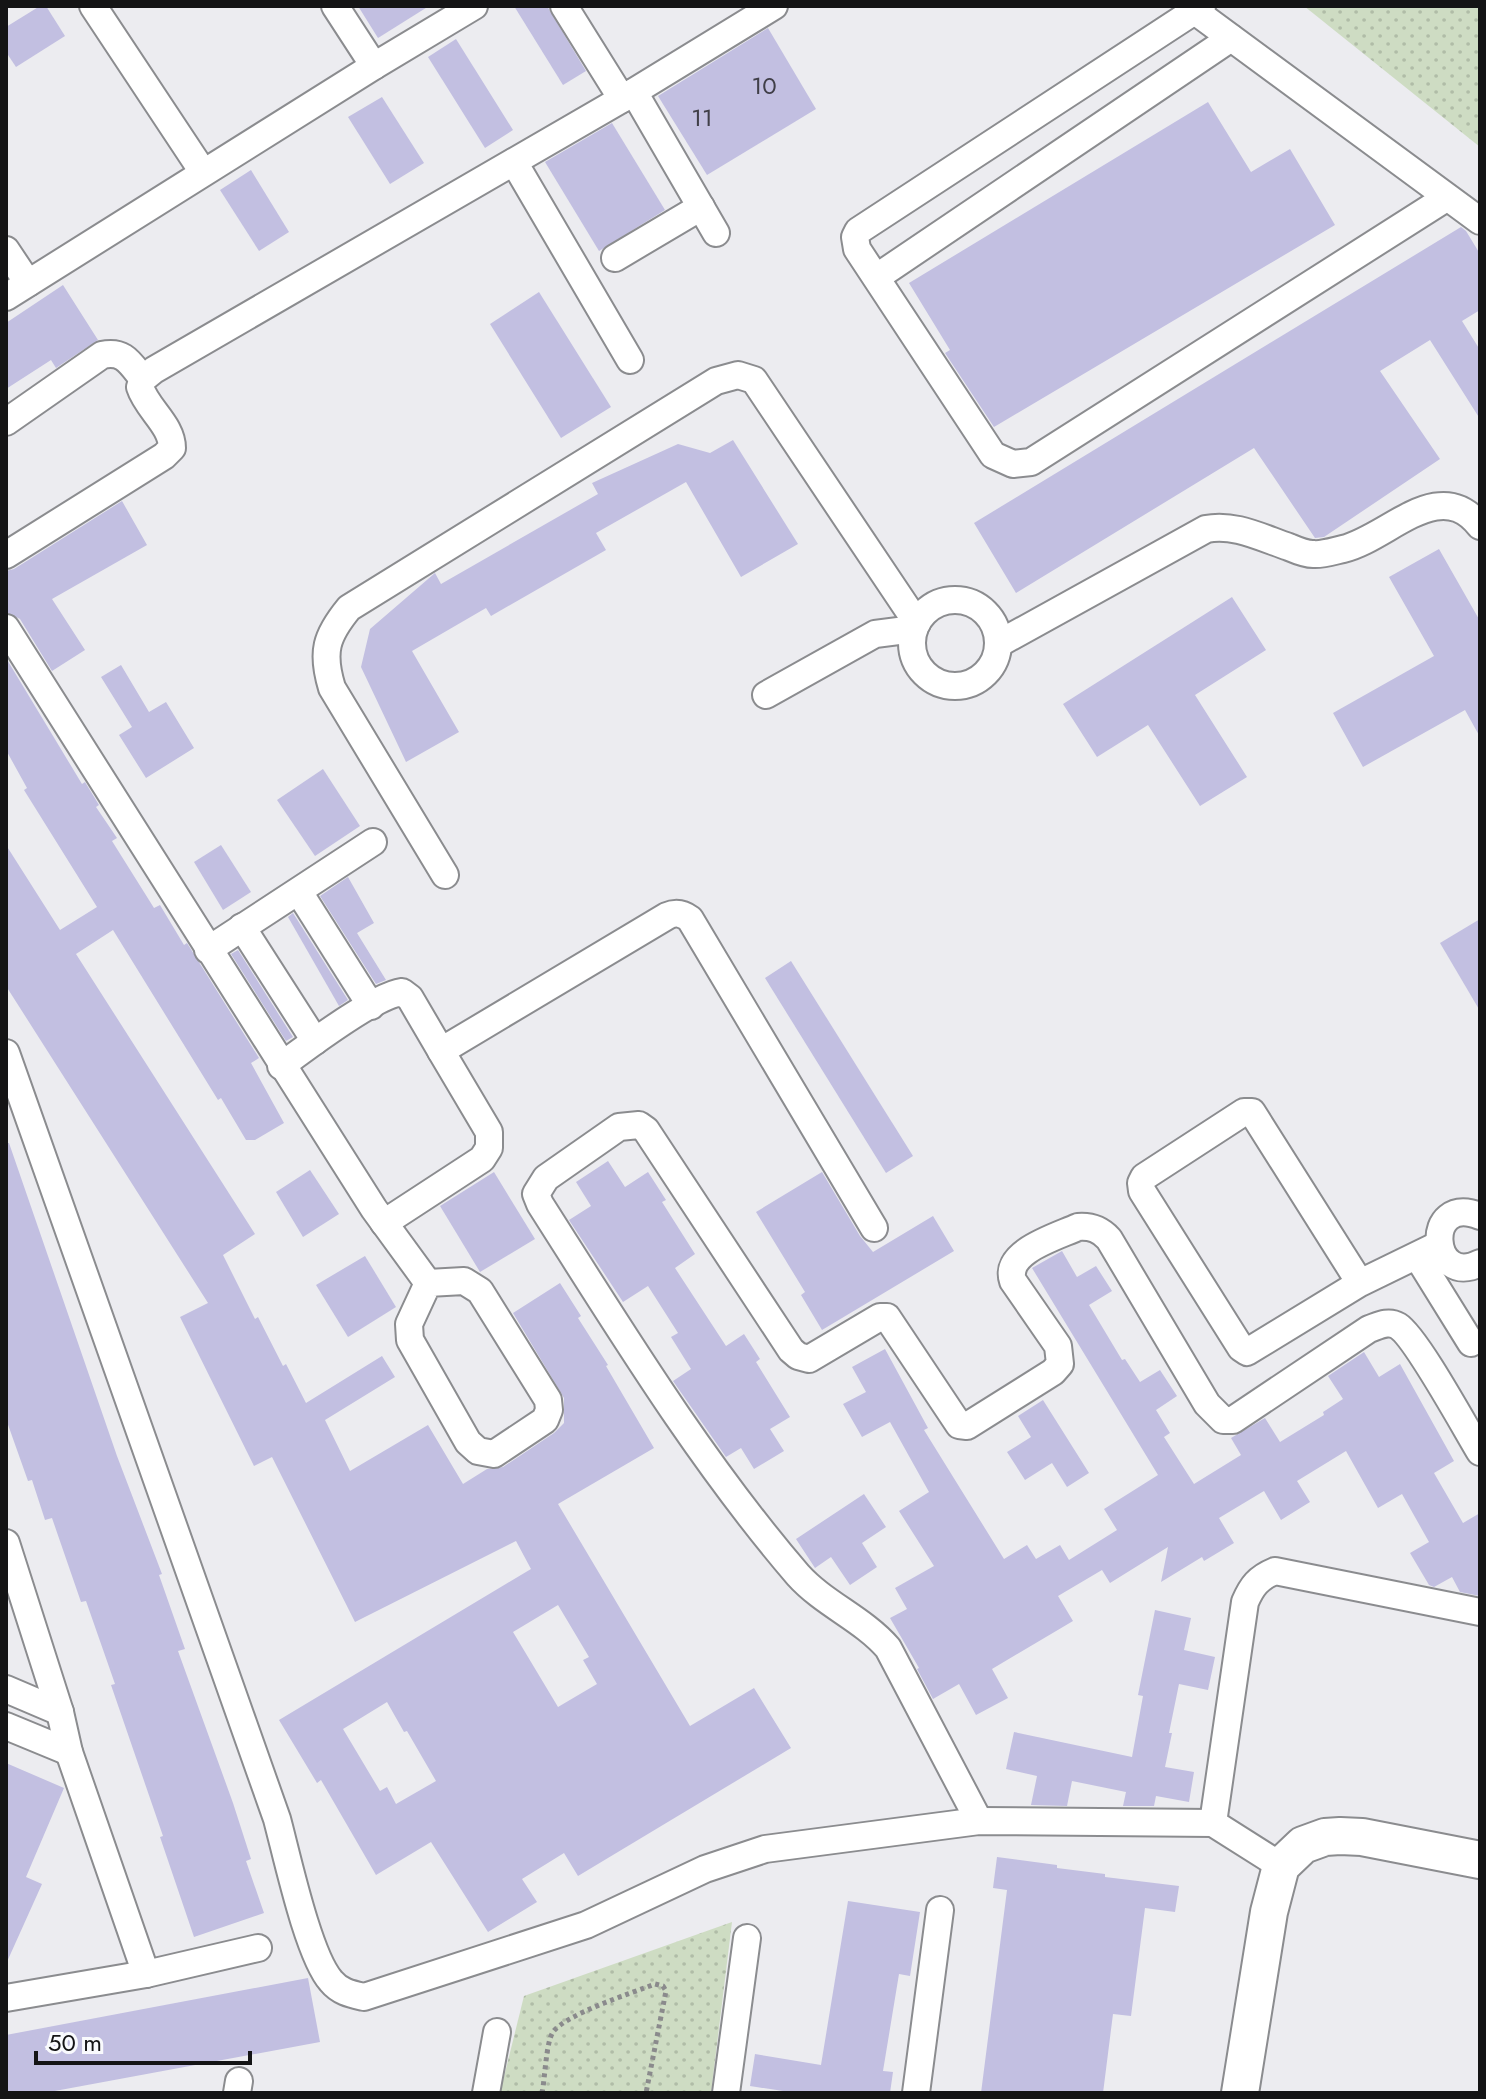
<svg xmlns="http://www.w3.org/2000/svg" width="1486" height="2099" viewBox="0 0 1486 2099" font-family="Jost,sans-serif">
	<style>
		.green { fill: url(#green-dots) }
		.building { fill: #c2bfe1; fill-rule: evenodd }
		.lines { fill: none; stroke-linecap: round; stroke-linejoin: round }
		.street-casing { stroke: #8b8c8f; stroke-width: 30 }
		.secondary-casing { stroke: #8b8c8f; stroke-width: 40 }
		.path { stroke: #8a8a8c; stroke-width: 5; stroke-dasharray: 4 4; stroke-linecap: butt }
		.street { stroke: #fff; stroke-width: 26 }
		.secondary { stroke: #fff; stroke-width: 36 }
		.labels { text-anchor: middle; stroke-width: 6; stroke-linejoin: round; paint-order: stroke }
		.number-label { font-size: 24px; fill: #403f48 }
	</style>
	<defs>
		<pattern id="green-dots" width="8" height="8" patternUnits="userSpaceOnUse" patternTransform="scale(2)"><rect width="8" height="8" fill="#cedcc3"/><path d="M2 2h.1M6 6h.1" fill="none" stroke="#b0bca7" stroke-width="1.8" stroke-linecap="round"/></pattern>
	</defs>
	<rect width="100%" height="100%" fill="#ececf0"/>
	<g class="green">
		<polygon points="1304,6 1480,6 1480,147"/>
		<polygon points="732,1922 711,2093 500,2093 524,1996"/>
	</g>
	<g class="building">
		<polygon points="40,6 46,6 65,36 16,67 6,52 6,27"/>
		<polygon points="358,6 429,6 378,38"/>
		<polygon points="514,6 547,6 586,71 563,85"/>
		<polygon points="768,28 816,109 707,175 658,96"/>
		<polygon points="456,39 513,130 485,148 428,57"/>
		<polygon points="382,97 424,163 390,184 348,117"/>
		<polygon points="1208,102 1251,172 1290,149 1335,225 994,427 945,353 950,350 909,283"/>
		<polygon points="612,123 665,210 599,251 545,162"/>
		<polygon points="251,170 289,232 259,251 220,190"/>
		<polygon points="1461,227 1466,231 1480,254 1480,310 1462,321 1480,350 1480,419 1430,340 1380,371 1440,459 1324,537 1315,538 1254,448 1016,593 974,523"/>
		<polygon points="63,285 98,340 56,368 51,360 6,389 6,323"/>
		<polygon points="539,292 611,407 561,438 490,324"/>
		<polygon points="733,440 798,544 741,577 686,482 596,533 606,550 491,616 486,608 412,651 459,732 406,762 361,667 370,629 435,573 441,584 598,494 592,483 678,444 710,453"/>
		<polygon points="122,501 147,545 52,599 85,650 52,671 20,619 6,612 6,571 14,569"/>
		<polygon points="1439,549 1480,621 1480,737 1465,710 1363,767 1333,713 1434,656 1389,577"/>
		<polygon points="1232,597 1266,650 1195,695 1247,777 1200,806 1148,725 1097,757 1063,704"/>
		<path d="M 6,658 L 82,784 L 85,782 L 99,805 L 96,807 L 117,838 L 112,841 L 154,908 L 160,905 L 184,945 L 187,943 L 259,1058 L 251,1063 L 284,1123 L 255,1140 L 246,1140 L 221,1098 L 218,1100 L 113,930 L 76,954 L 255,1234 L 223,1255 L 255,1319 L 258,1317 L 283,1366 L 286,1364 L 306,1403 L 382,1356 L 395,1377 L 325,1420 L 350,1471 L 428,1425 L 463,1484 L 487,1469 L 503,1467 L 554,1433 L 564,1423 L 564,1398 L 513,1313 L 560,1283 L 581,1316 L 578,1318 L 608,1365 L 606,1366 L 654,1448 L 558,1504 L 690,1726 L 754,1688 L 791,1748 L 578,1876 L 564,1853 L 522,1879 L 537,1902 L 488,1932 L 431,1842 L 376,1875 L 321,1780 L 317,1783 L 279,1720 L 531,1569 L 516,1541 L 355,1622 L 272,1457 L 254,1466 L 180,1317 L 208,1303 L 6,986 L 6,845 L 60,930 L 97,907 L 24,790 L 27,788 L 6,750 ZM 558,1605 L 589,1657 L 583,1660 L 597,1684 L 558,1707 L 513,1632 ZM 387,1702 L 404,1732 L 407,1731 L 436,1781 L 396,1804 L 387,1787 L 380,1791 L 343,1729 Z"/>
		<polygon points="121,665 149,712 166,702 194,748 146,778 119,735 132,727 101,677"/>
		<polygon points="323,769 360,826 315,856 277,800"/>
		<polygon points="221,845 251,892 223,910 194,862"/>
		<polygon points="348,877 374,923 357,933 386,980 376,984 320,896"/>
		<polygon points="293,913 348,1000 339,1006 288,917"/>
		<polygon points="1480,919 1480,1011 1440,943"/>
		<polygon points="238,950 293,1037 286,1041 231,954"/>
		<polygon points="791,961 913,1156 886,1173 765,978"/>
		<polygon points="6,1143 9,1143 117,1456 162,1574 159,1575 185,1649 178,1651 233,1803 251,1859 246,1861 264,1913 194,1937 160,1837 163,1836 111,1685 115,1684 86,1601 81,1602 52,1518 45,1520 32,1480 28,1481 6,1419"/>
		<polygon points="608,1161 625,1187 648,1172 666,1200 662,1202 695,1254 675,1268 726,1346 744,1334 760,1359 756,1362 790,1417 770,1429 784,1451 754,1469 741,1448 726,1457 673,1381 691,1369 671,1337 678,1333 648,1286 623,1302 569,1220 591,1206 576,1182"/>
		<polygon points="310,1170 339,1214 303,1237 276,1192"/>
		<polygon points="494,1172 535,1239 480,1272 440,1206"/>
		<polygon points="822,1172 860,1236 873,1252 933,1216 954,1251 822,1330 801,1295 805,1292 756,1212"/>
		<polygon points="1062,1251 1077,1277 1096,1266 1112,1291 1089,1305 1122,1360 1125,1359 1140,1382 1160,1370 1177,1396 1156,1410 1170,1433 1164,1437 1194,1484 1241,1455 1231,1438 1265,1418 1280,1442 1324,1415 1323,1412 1343,1399 1328,1376 1364,1352 1379,1377 1400,1364 1454,1461 1434,1473 1463,1523 1480,1513 1480,1596 1460,1592 1452,1577 1434,1587 1429,1585 1410,1553 1429,1542 1402,1494 1378,1508 1346,1451 1297,1481 1310,1502 1281,1520 1264,1491 1219,1518 1234,1543 1204,1561 1202,1557 1161,1582 1168,1547 1110,1583 1102,1570 1058,1596 1073,1621 992,1669 1008,1698 976,1715 959,1684 933,1699 917,1669 919,1668 890,1618 907,1609 895,1588 934,1566 899,1511 929,1492 890,1422 862,1437 843,1404 866,1392 852,1367 885,1349 928,1428 924,1430 1004,1559 1027,1545 1036,1559 1060,1545 1069,1560 1117,1530 1104,1509 1158,1475 1032,1268"/>
		<polygon points="365,1256 396,1307 348,1337 316,1285"/>
		<polygon points="1043,1400 1089,1473 1067,1487 1052,1463 1025,1480 1007,1452 1031,1437 1018,1416"/>
		<polygon points="864,1494 886,1527 862,1543 877,1567 850,1585 831,1557 815,1568 796,1539"/>
		<polygon points="1155,1610 1191,1618 1184,1650 1215,1657 1208,1690 1179,1684 1169,1733 1172,1733 1165,1767 1194,1772 1189,1802 1156,1796 1154,1806 1123,1806 1126,1792 1072,1781 1067,1806 1031,1805 1037,1776 1006,1769 1014,1732 1132,1757 1143,1696 1138,1695"/>
		<polygon points="6,1763 64,1788 26,1877 42,1884 6,1964"/>
		<polygon points="997,1857 1057,1865 1057,1868 1105,1874 1105,1877 1179,1886 1175,1912 1145,1908 1131,2016 1113,2014 1103,2093 981,2093 1007,1890 993,1888"/>
		<polygon points="848,1901 920,1912 910,1976 899,1974 883,2071 893,2072 890,2093 796,2093 750,2086 755,2054 821,2065"/>
		<polygon points="308,1978 320,2042 44,2093 6,2093 6,2035"/>
	</g>
	<g class="lines">
		<defs>
			<g id="street">
				<polyline points="93,6 203,172"/>
				<polyline points="335,6 374,66"/>
				<polyline points="564,6 622,99"/>
				<polyline points="1188,6 1480,221"/>
				<polyline points="1202,6 858,231 855,237 857,249 993,455 1013,464 1031,462 1446,198"/>
				<polyline points="634,92 716,233"/>
				<polyline points="514,162 630,360"/>
				<polyline points="6,250 28,283"/>
				<polyline points="615,258 701,207"/>
				<polyline points="877,277 1231,38"/>
				<polyline points="6,297 374,66 474,6"/>
				<path d="M 6,422 L 102,355 C 124,350 130,363 143,379"/>
				<path d="M 6,555 L 164,456 L 172,448 C 172,425 147,409 140,387 L 143,379 L 154,370 L 622,99 L 774,6"/>
				<circle cx="955" cy="643" r="43"/>
				<polyline points="6,628 374,1209 428,1283 464,1281 480,1291 548,1400 549,1410 545,1420 494,1454 478,1451 468,1442 410,1340 409,1324 428,1283"/>
				<path d="M 998,644 L 1206,529 C 1234,523 1262,538 1289,547 C 1296,550 1305,554 1313,554 C 1322,555 1334,551 1343,549 C 1389,538 1439,474 1480,526"/>
				<polyline points="766,695 875,634 914,629"/>
				<path d="M 445,875 L 332,688 C 321,652 326,636 349,608 L 716,381 L 738,375 L 754,380 L 917,623"/>
				<polyline points="299,892 371,1006"/>
				<polyline points="242,927 315,1041"/>
				<polyline points="208,950 373,842"/>
				<path d="M 6,1053 L 277,1819 C 287,1856 308,1955 331,1981 C 340,1992 351,1994 364,1997 L 586,1925 L 705,1869 L 765,1849 L 979,1821 L 1213,1823 L 1281,1866"/>
				<path d="M 281,1066 C 305,1048 376,995 402,992 L 410,998 L 441,1051 L 667,916 C 676,912 682,913 690,919 L 874,1228"/>
				<path d="M 1480,1216 C 1422,1193 1430,1289 1480,1263"/>
				<polyline points="384,1223 482,1159 489,1148 489,1132 441,1051"/>
				<polyline points="1417,1256 1471,1343"/>
				<polyline points="1360,1283 1252,1112 1244,1112 1144,1177 1141,1183 1142,1191 1241,1348 1247,1352 1360,1283 1438,1245"/>
				<polyline points="6,1543 60,1712 69,1752 146,1974"/>
				<polyline points="6,1689 60,1712"/>
				<polyline points="6,1726 69,1752"/>
				<path d="M 979,1821 L 888,1648 C 863,1619 824,1604 798,1575 C 700,1461 621,1331 540,1204 L 536,1194 L 546,1178 L 619,1127 L 639,1125 L 646,1130 L 791,1350 L 798,1356 L 809,1359 L 880,1317 L 887,1317 L 959,1425 L 967,1426 L 1053,1372 L 1060,1364 L 1058,1346 L 1013,1281 C 1003,1252 1056,1237 1078,1227 C 1091,1226 1100,1229 1109,1239 L 1207,1404 L 1223,1420 L 1233,1420 L 1369,1329 C 1378,1326 1388,1320 1398,1326 C 1416,1337 1466,1429 1480,1452"/>
				<path d="M 1213,1823 L 1245,1602 C 1252,1586 1258,1578 1275,1571 L 1480,1612"/>
				<polyline points="6,1998 146,1974 258,1948"/>
				<polyline points="237,2093 239,2081"/>
				<polyline points="486,2093 497,2032"/>
				<polyline points="726,2093 747,1938"/>
				<polyline points="916,2093 940,1910"/>
			</g>
			<polyline id="secondary" points="1240,2093 1269,1912 1281,1866 1303,1845 1325,1837 1340,1836 1362,1837 1480,1860"/>
		</defs>
		<use href="#street" class="street-casing"/>
		<use href="#secondary" class="secondary-casing"/>
		<path class="path" d="M 542,2093 C 545,2079 546,2042 553,2032 C 566,2014 632,1993 655,1984 L 663,1986 L 666,1991 L 646,2093"/>
		<use href="#street" class="street"/>
		<use href="#secondary" class="secondary"/>
	</g>
	<g class="labels">
		<g class="number-label">
			<text x="764" y="94">10</text>
			<text x="702" y="126">11</text>
		</g>
	</g>
	<rect width="1486" height="2099" fill="none" stroke="#141415" stroke-width="16"/>
	<path d="M36 2051v12h214v-12" fill="none" stroke="#141415" stroke-width="4"/>
	<text x="48" y="2051" font-size="24" fill="#141415" stroke="#f9fafd" stroke-width="6" paint-order="stroke">50 m</text>
</svg>
